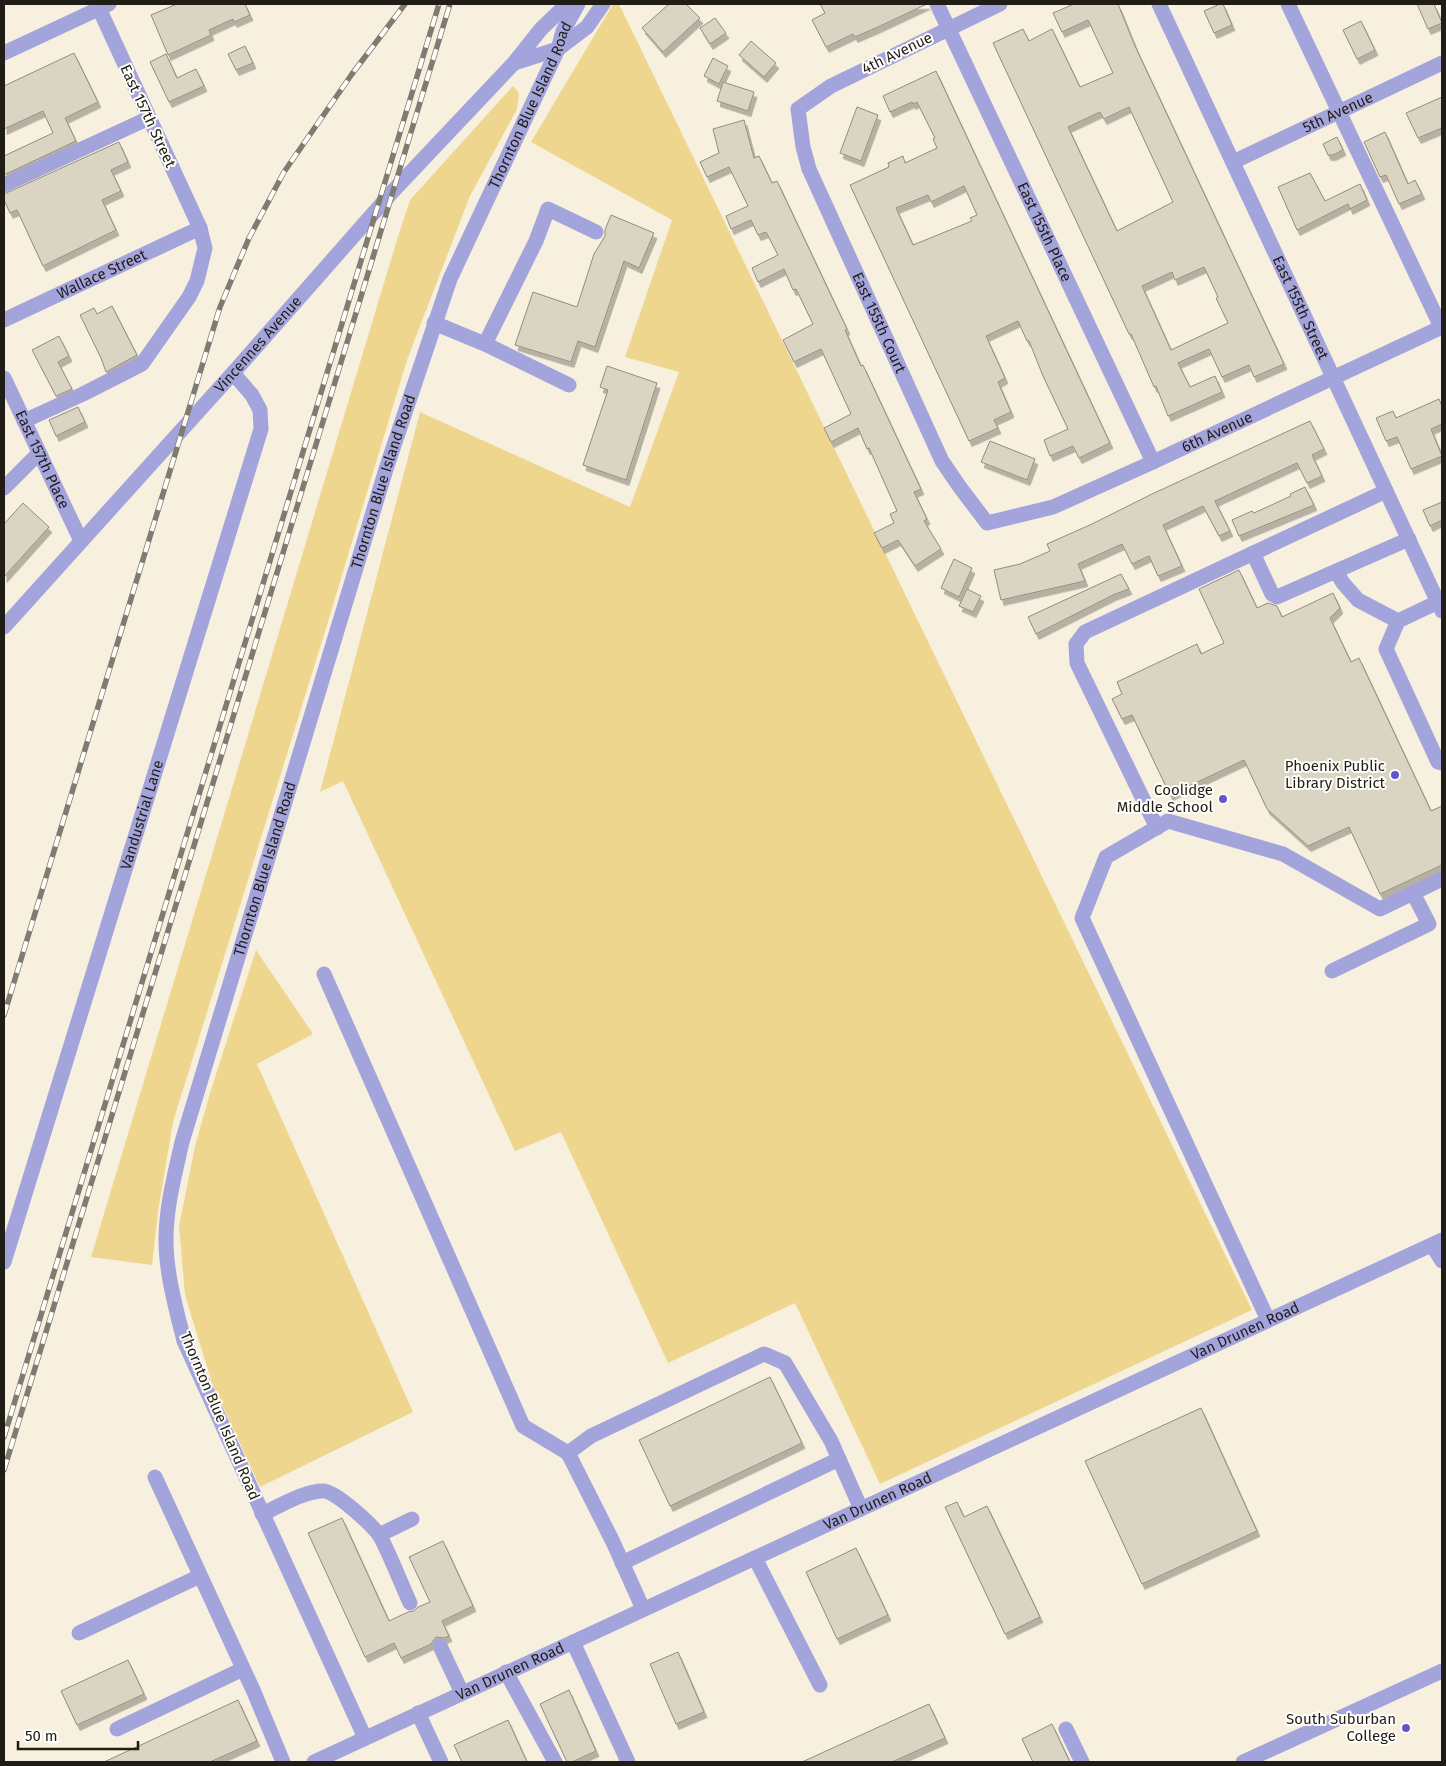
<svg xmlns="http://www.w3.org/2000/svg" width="1446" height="1766" viewBox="0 0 1446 1766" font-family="'Fira Sans',sans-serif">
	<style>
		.green { fill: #efd68f }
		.building { fill: #dad4c2; stroke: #928c7b; fill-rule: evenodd; filter: url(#shadow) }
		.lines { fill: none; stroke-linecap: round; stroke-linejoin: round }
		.minor { stroke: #a4a4dd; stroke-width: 15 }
		.rail-casing { stroke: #807b70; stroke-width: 5.5 }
		.rail { stroke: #fffefa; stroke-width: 4; stroke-dasharray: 11; stroke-linecap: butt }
		.poi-dot { fill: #6355ce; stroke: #fffefa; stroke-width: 2 }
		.labels { text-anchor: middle; stroke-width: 4; stroke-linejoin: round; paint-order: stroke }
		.street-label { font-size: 15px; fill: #201d17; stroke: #fffefa }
		.poi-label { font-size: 15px; fill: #201d17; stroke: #fffefa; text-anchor: end }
	</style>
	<defs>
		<filter id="shadow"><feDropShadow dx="3" dy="5.5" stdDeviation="0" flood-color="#0004"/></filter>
	</defs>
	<rect width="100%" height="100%" fill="#f7f0de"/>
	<g class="green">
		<polygon points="613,4 619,4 1252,1310 880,1484 795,1303 668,1363 561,1132 515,1151 343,781 320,792 420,412 630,507 679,372 625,357 672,220 531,142"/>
		<polygon points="513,86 519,93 517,109 470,196 407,360 327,625 173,1122 158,1212 152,1265 91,1257 396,243 410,200"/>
		<polygon points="256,950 313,1034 257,1064 413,1412 260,1487 212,1383 185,1295 179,1226 195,1146 210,1093"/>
	</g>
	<g class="building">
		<polygon points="177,4 245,4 250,15 234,22 233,19 209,30 211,35 168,55 151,15"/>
		<polygon points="669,4 686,4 700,18 663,52 642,28"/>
		<polygon points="820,4 927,4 878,27 855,37 853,34 826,47 812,20 825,13"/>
		<path d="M 1074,4 L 1118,4 L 1135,46 L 1284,364 L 1254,377 L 1249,365 L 1222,377 L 1209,349 L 1178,363 L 1190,387 L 1215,376 L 1222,392 L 1168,416 L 1156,386 L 1154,387 L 1131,334 L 1129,334 L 993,43 L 1023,29 L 1029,41 L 1052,29 L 1080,87 L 1113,73 L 1088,20 L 1062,32 L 1053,13 ZM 1129,107 L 1173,202 L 1117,231 L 1068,127 L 1100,112 L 1104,119 ZM 1204,267 L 1218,297 L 1216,298 L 1228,323 L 1171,350 L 1142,286 L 1172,272 L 1175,280 Z"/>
		<polygon points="1220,4 1223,4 1232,25 1214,33 1204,11"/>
		<polygon points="1417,4 1434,4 1442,23 1428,29"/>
		<polygon points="715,18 726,33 710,44 700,28"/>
		<polygon points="1361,21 1375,50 1357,59 1343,30"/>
		<polygon points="751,41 776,63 764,77 739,55"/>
		<polygon points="245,46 253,63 236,70 228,54"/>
		<polygon points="74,53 98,102 65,118 76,141 4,175 4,156 53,133 43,111 4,129 4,86"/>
		<polygon points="166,54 177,78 196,69 204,86 169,102 150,62"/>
		<polygon points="713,58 728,66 719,84 704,76"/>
		<path d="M 936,71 L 1110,443 L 1079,458 L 1073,446 L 1050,456 L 1044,440 L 1068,429 L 1043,376 L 1029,341 L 1027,341 L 1018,321 L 986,336 L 1005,378 L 998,382 L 1011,412 L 994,420 L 998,428 L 969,441 L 850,185 L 889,167 L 888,163 L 903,156 L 905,163 L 937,148 L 933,139 L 935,138 L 917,102 L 913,104 L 912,102 L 890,112 L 883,96 ZM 964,186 L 977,215 L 970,218 L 972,221 L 913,245 L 896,208 L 928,195 L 931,202 Z"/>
		<polygon points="723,82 754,92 748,111 717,101"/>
		<polygon points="1442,97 1442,128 1418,138 1406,113"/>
		<polygon points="857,107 878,115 861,161 840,153"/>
		<polygon points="744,120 754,158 759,156 772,183 777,181 847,329 845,330 861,366 863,365 921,489 914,492 927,519 924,521 941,549 915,566 898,540 882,548 874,533 894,523 890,514 897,511 869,448 867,449 858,428 831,442 824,428 851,414 821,349 794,362 783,340 813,324 796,289 793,290 784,269 758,282 752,268 778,255 766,232 758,235 751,220 731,229 726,216 748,206 729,167 707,177 700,162 719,153 713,129"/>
		<polygon points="1385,132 1408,184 1415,180 1422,194 1399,204 1386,175 1380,177 1364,142"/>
		<polygon points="1337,137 1343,150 1333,155 1328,155 1323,144"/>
		<polygon points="119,142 128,162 111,170 121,191 102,200 116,230 43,266 17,210 10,213 4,200 4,194"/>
		<polygon points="1310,173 1325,201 1360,184 1367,200 1350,209 1348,204 1297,230 1278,187"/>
		<polygon points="611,215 654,233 639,268 624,261 595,347 578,341 571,362 515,345 533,292 577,307 594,254 605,236 605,230"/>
		<polygon points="112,306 137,355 106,372 101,358 80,315 94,308 97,314"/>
		<polygon points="59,336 69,356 58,362 72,389 56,396 32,350"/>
		<polygon points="607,366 657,383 626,480 583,465 608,390 600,387"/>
		<polygon points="1439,399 1442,406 1442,424 1431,429 1442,456 1411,469 1397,437 1386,441 1376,418 1393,411 1396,418"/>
		<polygon points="78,407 85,422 56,436 49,420"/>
		<polygon points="1310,421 1324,449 1312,455 1322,476 1307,483 1297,463 1215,501 1230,531 1219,536 1203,506 1163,525 1182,566 1158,576 1149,556 1132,564 1122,544 1078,564 1085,581 1001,600 994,570 1020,564 1050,551 1047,544 1092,524 1152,494"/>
		<polygon points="990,441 1035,459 1027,480 981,462"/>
		<polygon points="1305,487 1314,505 1239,536 1232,520 1252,511 1254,513 1291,496 1290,494"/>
		<polygon points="1442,502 1442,520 1430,526 1423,510"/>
		<polygon points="23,503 49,527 4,577 4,524"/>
		<polygon points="954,559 972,568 959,597 941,588"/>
		<polygon points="1239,570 1257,608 1268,603 1277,606 1282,617 1333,593 1340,608 1330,618 1351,662 1359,658 1431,811 1442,806 1442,865 1380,894 1349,827 1308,846 1267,809 1244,760 1170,795 1132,715 1122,719 1112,699 1122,694 1117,682 1197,644 1201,654 1224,643 1199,589"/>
		<polygon points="1121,574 1129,589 1113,595 1036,634 1028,617"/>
		<polygon points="967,589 981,596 973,612 959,606"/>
		<polygon points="770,1377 802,1443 670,1506 639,1440"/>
		<polygon points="1201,1408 1257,1531 1142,1584 1085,1461"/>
		<polygon points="957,1502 964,1517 987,1506 1040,1617 1005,1634 945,1507"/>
		<polygon points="342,1518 389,1621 408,1612 414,1611 418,1607 430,1602 409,1557 443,1541 473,1606 442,1621 449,1636 444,1638 436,1637 431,1644 401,1658 394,1643 365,1657 308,1533"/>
		<polygon points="856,1548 888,1615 837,1639 806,1572"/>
		<polygon points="678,1652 704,1712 676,1724 650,1664"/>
		<polygon points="128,1660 144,1694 77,1725 61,1691"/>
		<polygon points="569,1690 596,1751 572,1762 567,1762 540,1704"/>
		<polygon points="238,1700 257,1741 210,1762 104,1762"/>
		<polygon points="929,1704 945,1738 892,1762 802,1762"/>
		<polygon points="508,1720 527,1762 462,1762 454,1745"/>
		<polygon points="1052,1724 1070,1762 1033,1762 1022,1739"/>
	</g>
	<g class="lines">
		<g class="minor">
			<path id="s1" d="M 937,4 L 1153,462"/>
			<path id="s2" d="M 1000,4 L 831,86 L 798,109 L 803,147 L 809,169 L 942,461 L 959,486 L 987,523 L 1053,507 L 1153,462 L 1442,327"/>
			<path id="s3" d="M 1159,4 L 1442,611"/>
			<polyline points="1288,4 1442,329"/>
			<polyline points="4,53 109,4"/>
			<polyline points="514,63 558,49 587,27 603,4"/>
			<path id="s4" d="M 1233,162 L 1442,63"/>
			<polyline points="4,185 149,118"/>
			<path id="s5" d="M 4,320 L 200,228"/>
			<polyline points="434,323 485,344 569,385"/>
			<polyline points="485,344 536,241 548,209 596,232"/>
			<path id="s6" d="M 4,378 L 81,541"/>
			<polyline points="24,421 83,394 142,364 189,297 197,281 205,248 200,228 97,4"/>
			<polyline points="4,488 39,453"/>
			<polyline points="1253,553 1272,594 1277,597 1409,539"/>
			<polyline points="1336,572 1343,583 1358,600 1398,621"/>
			<polyline points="1438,602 1398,621 1386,649 1438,762 1442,763"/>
			<path id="s7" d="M 4,627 L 233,373 L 393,191 L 514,63 L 541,29 L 567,4"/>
			<polyline points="1157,828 1077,663 1076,644 1085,632 1386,491"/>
			<polyline points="1332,971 1429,924 1413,893"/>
			<polyline points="324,974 523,1426 568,1453"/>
			<polyline points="1432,1245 1442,1261"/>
			<path id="s8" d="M 4,1262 L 261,429 L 260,410 L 252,395 L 233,373"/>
			<polyline points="1268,1320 1082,918 1106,857 1168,821 1283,854 1380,909 1442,879"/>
			<polyline points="155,1477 254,1692 283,1762"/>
			<path d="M 262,1514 C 280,1506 304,1491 323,1491 C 336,1491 373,1526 380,1536 C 391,1557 400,1581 410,1603"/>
			<polyline points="379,1535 412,1519"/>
			<polyline points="755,1558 820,1685"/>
			<polyline points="622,1563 839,1459"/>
			<polyline points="643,1609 613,1542 568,1453 591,1436 764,1354 785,1363 831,1441 861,1509"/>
			<polyline points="79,1633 200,1576"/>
			<polyline points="573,1642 628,1762"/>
			<polyline points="440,1646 462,1693"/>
			<polyline points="506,1672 555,1762"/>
			<polyline points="418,1713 441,1762"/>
			<polyline points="117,1729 243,1669"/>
			<polyline points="1066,1729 1082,1762"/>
			<path id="s9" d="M 365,1738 L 184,1341 C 176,1308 166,1274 166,1240 C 166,1206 175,1174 182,1142 L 387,466 L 450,279 L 558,49 L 563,31 L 578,4"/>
			<path id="s10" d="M 314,1762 L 1442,1240"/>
			<polyline points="1243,1762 1442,1671"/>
		</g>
		<defs>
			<g id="rail">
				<polyline points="4,1015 220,307 249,238 284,172 352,74 405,4"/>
				<polyline points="4,1437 439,4"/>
				<polyline points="4,1470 450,4"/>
			</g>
		</defs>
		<use href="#rail" class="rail-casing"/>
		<use href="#rail" class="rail"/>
	</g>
	<g class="poi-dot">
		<circle cx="1395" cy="775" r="5"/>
		<circle cx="1223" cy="799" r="5"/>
		<circle cx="1406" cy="1728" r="5"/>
	</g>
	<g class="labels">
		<g class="street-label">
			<text transform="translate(897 53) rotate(-26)" y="5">4th Avenue</text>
			<text dy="5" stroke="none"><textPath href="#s9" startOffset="1734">Thornton Blue Island Road</textPath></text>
			<text dy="5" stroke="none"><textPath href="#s4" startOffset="116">5th Avenue</textPath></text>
			<text transform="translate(148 116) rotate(65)" y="5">East 157th Street</text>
			<text dy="5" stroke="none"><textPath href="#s1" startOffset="252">East 155th Place</textPath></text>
			<text dy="5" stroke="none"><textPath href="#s5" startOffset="108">Wallace Street</textPath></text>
			<text dy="5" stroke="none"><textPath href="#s3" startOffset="335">East 155th Street</textPath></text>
			<text dy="5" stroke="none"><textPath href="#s2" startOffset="458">East 155th Court</textPath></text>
			<text dy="5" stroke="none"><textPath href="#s7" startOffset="380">Vincennes Avenue</textPath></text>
			<text dy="5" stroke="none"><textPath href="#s2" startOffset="935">6th Avenue</textPath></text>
			<text dy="5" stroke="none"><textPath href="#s6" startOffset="90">East 157th Place</textPath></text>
			<text dy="5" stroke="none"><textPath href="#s9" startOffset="1329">Thornton Blue Island Road</textPath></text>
			<text dy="5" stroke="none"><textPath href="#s8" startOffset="468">Vandustrial Lane</textPath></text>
			<text dy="5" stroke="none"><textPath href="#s9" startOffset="924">Thornton Blue Island Road</textPath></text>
			<text dy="5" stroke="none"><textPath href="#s10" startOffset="1026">Van Drunen Road</textPath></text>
			<text transform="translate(220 1416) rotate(67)" y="5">Thornton Blue Island Road</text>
			<text dy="5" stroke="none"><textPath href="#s10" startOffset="621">Van Drunen Road</textPath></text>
			<text dy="5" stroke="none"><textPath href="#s10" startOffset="216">Van Drunen Road</textPath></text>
		</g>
		<g class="poi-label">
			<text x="1385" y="771">Phoenix Public<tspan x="1385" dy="17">Library District</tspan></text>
			<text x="1213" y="795">Coolidge<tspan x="1213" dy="17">Middle School</tspan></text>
			<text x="1396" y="1724">South Suburban<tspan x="1396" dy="17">College</tspan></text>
		</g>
	</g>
	<rect width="1446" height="1766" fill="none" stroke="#201d17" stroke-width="10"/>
	<path d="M18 1741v8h120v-8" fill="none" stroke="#201d17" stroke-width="2.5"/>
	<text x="25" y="1741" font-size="15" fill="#201d17" stroke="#fffefa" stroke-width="4" paint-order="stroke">50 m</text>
</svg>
